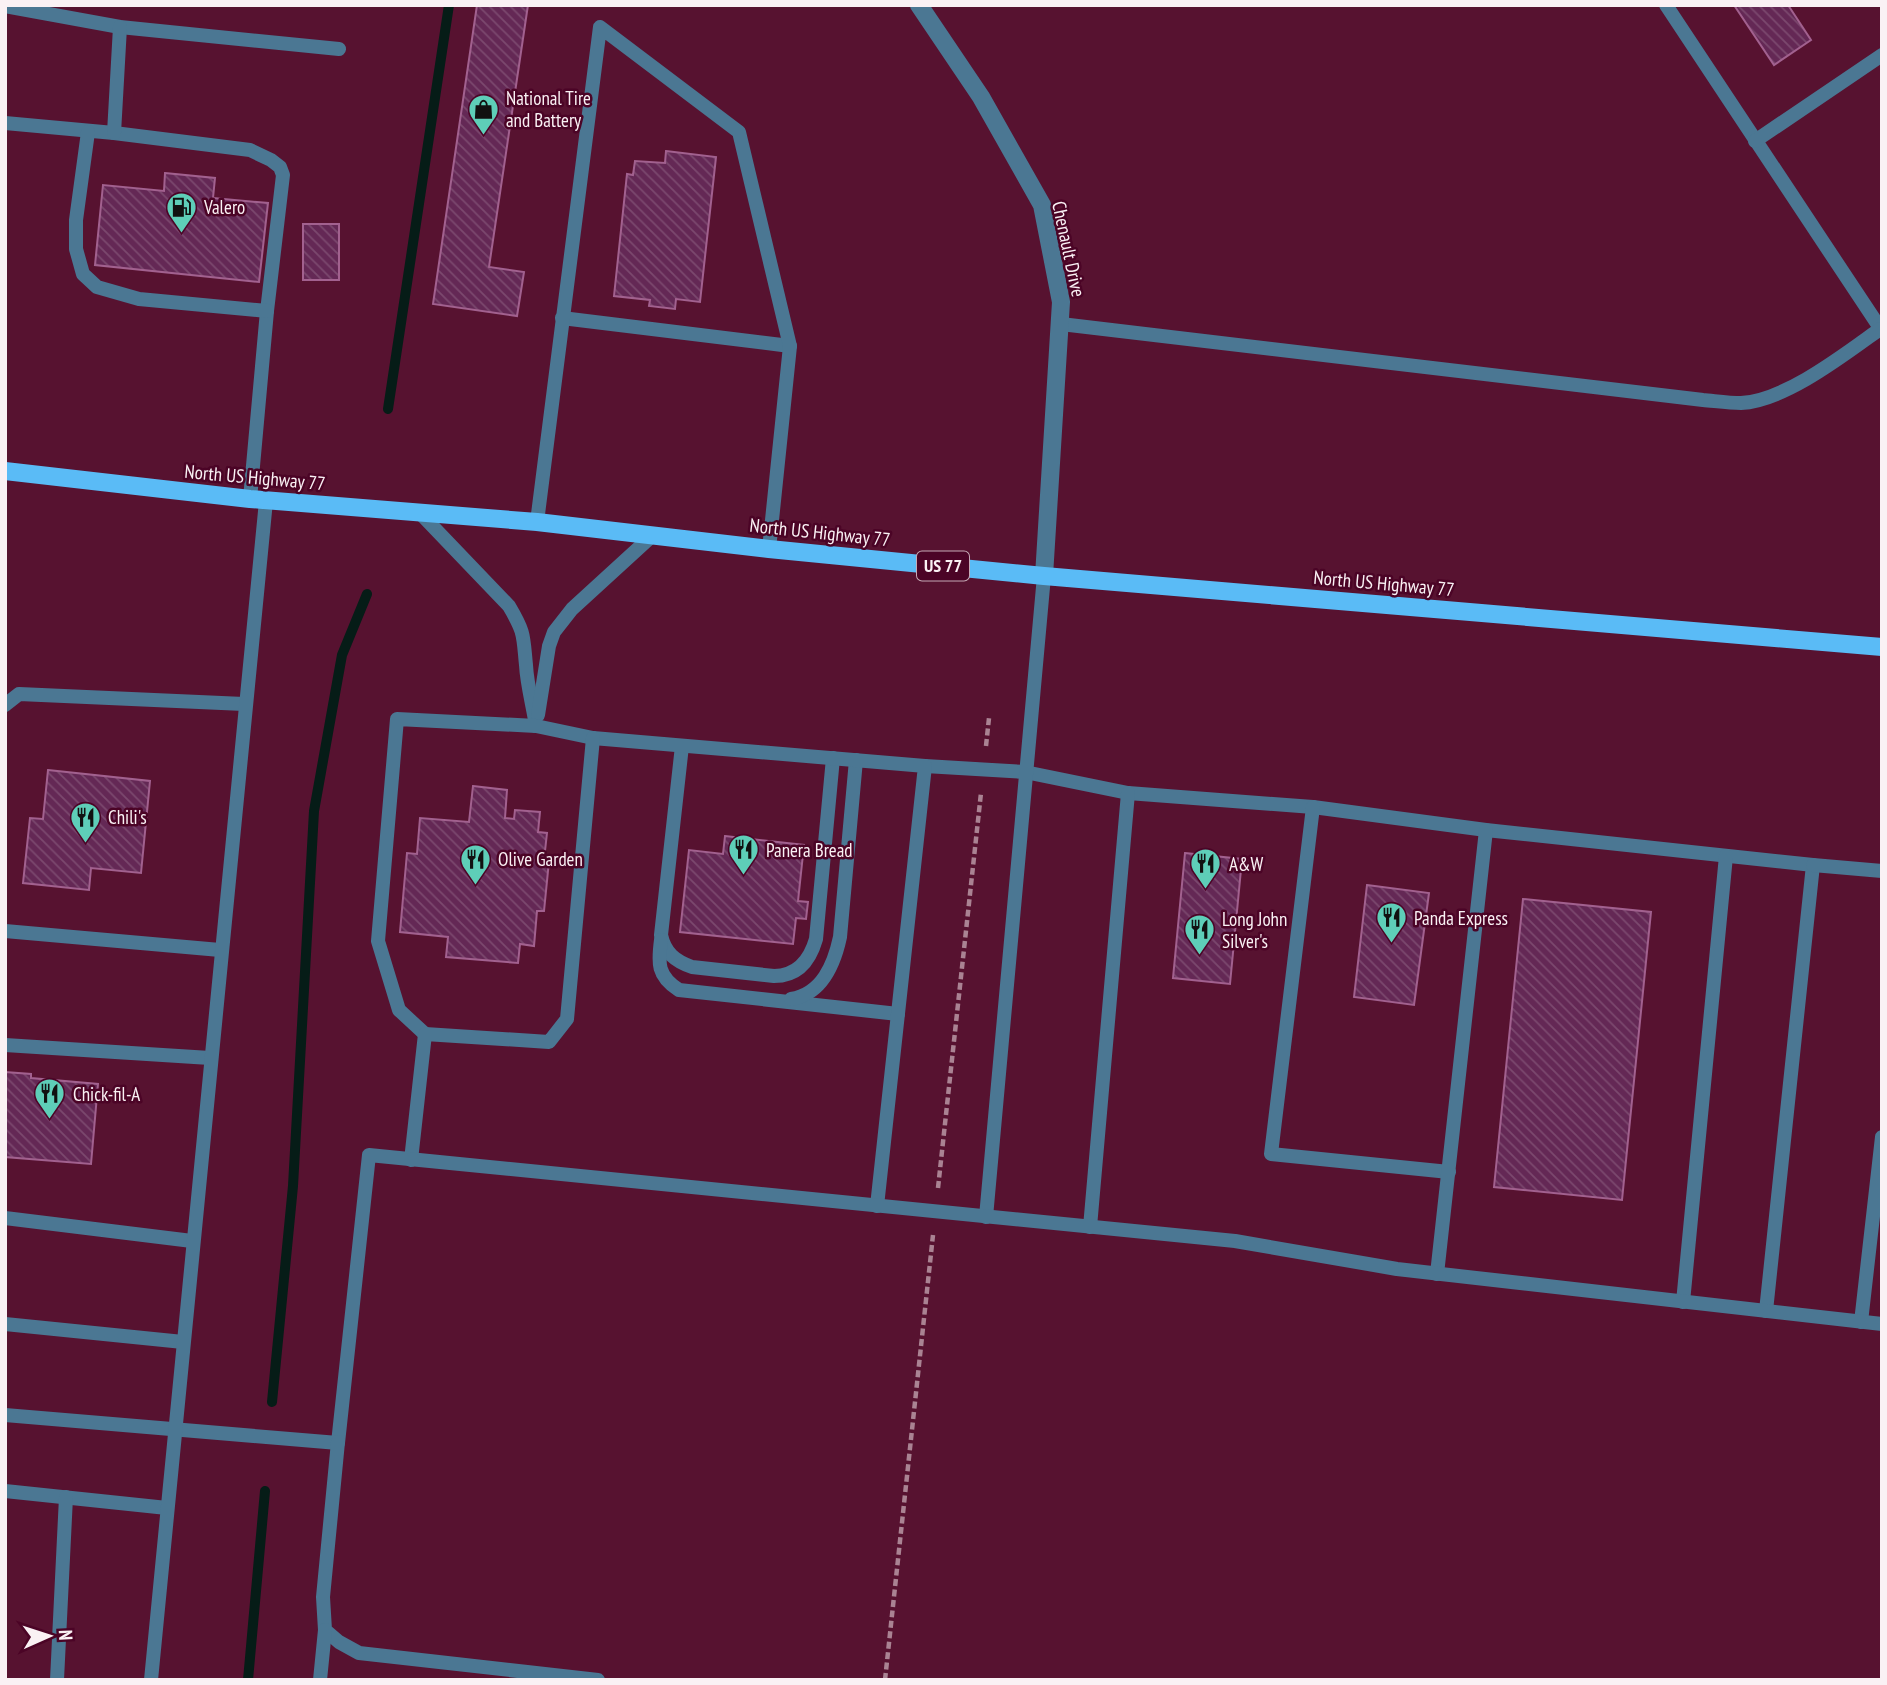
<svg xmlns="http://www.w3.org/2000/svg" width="1887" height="1685" viewBox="0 0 1887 1685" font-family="'PT Sans Narrow',sans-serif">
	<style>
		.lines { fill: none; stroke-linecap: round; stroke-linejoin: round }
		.stream { stroke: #061c17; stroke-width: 10 }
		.building { fill: url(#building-back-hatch); stroke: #a2618f; stroke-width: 2 }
		.path { stroke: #aa8393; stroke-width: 4.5; stroke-dasharray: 7 3.5; stroke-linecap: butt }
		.lane { stroke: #4b7793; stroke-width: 14 }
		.street { stroke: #4b7793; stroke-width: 18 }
		.primary { stroke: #5abbf6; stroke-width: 18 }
		.labels { text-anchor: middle; stroke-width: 5; stroke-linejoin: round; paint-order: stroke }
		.shield { fill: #4b0426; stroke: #c6aab6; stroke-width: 2 }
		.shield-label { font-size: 18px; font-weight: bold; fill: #faf1f4 }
		.poi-label { font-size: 19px; fill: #faf1f4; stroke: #4b0426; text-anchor: start }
		.street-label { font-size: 19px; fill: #faf1f4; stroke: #4b0426 }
	</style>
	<defs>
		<pattern id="building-back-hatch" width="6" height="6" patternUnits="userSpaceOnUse" patternTransform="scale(1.75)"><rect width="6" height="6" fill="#642855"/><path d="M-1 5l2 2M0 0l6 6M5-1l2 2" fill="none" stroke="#7b486e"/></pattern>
	</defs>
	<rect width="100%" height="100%" fill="#571230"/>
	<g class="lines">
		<g class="stream">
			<polyline points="388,409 449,5"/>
			<polyline points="272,1402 293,1186 314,811 342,655 367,594"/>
			<polyline points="248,1680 265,1491"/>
		</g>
	</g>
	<g class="building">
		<polygon points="477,5 528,5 489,267 524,272 517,316 433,304"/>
		<polygon points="1734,5 1788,5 1811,40 1774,65"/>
		<polygon points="666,151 716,157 700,302 676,299 675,309 649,306 650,300 614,296 627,174 633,175 635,161 665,163"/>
		<polygon points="165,173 215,178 213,198 268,203 259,282 95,265 103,185 164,191"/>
		<rect x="303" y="224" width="36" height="56"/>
		<polygon points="48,770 150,781 141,873 91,868 89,890 23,883 30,818 43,819"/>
		<polygon points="473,786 507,790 505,818 514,819 515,810 540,812 538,832 547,833 544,860 549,861 544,911 537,911 534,946 520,944 518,963 446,957 448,937 400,932 407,853 417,854 420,818 469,822"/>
		<polygon points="725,836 804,845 798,901 808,902 806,919 796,918 793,944 680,932 689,850 723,854"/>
		<polygon points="1185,853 1242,859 1230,984 1173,978"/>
		<polygon points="1367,885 1429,893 1414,1005 1354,997"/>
		<polygon points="1523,899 1651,912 1622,1200 1494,1187"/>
		<polygon points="5,1072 31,1074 31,1078 98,1084 91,1164 5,1157"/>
	</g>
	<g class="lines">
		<g class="path">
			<polyline points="986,746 989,718"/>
			<polyline points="938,1188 981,793"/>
			<polyline points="885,1680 933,1235"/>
		</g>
		<g class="lane">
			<polyline points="1666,5 1882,331"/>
			<polyline points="5,6 120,27 339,49"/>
			<polyline points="5,123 114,133 250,150 271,160 280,167 283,175 267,311 250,499"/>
			<polyline points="88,132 76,220 76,249 83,274 97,287 139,299 267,311"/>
			<polyline points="114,133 120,27"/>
			<polyline points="1755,141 1882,55"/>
			<polyline points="562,318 790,346"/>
			<path d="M 1061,324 L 1703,400 C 1715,401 1729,403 1741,403 C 1785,401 1845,354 1880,329"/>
			<path d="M 418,511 L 509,606 C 525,633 523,635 526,665 C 527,685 533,706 536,726"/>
			<polyline points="537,522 600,27 739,132 790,346 769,549"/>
			<polyline points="5,705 19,694 244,704"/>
			<polyline points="538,715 549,646 554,632 572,609 654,534"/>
			<path d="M 682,746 L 661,935 C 665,953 675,961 692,967 L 774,976 C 798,976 810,960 816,939 L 833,758"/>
			<polyline points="925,766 1025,772 1128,793 1313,807 1486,830 1813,865 1766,1311"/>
			<polyline points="1313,807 1271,1154 1449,1172"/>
			<polyline points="1813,865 1882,871"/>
			<polyline points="5,931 220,950"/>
			<path d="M 661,940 C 658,963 657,976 679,990 L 898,1014"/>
			<path d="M 791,999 C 822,994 834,965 840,937 L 856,760"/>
			<polyline points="425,1034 399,1010 378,941 397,719 536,726 593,738 925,766 877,1206"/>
			<polyline points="5,1045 210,1058"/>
			<polyline points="411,1160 425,1034 549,1042 567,1019 593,738"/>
			<polyline points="986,1217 1044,576"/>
			<polyline points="5,1218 192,1241"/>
			<polyline points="1090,1227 1128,793"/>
			<polyline points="1437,1274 1486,830"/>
			<polyline points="1683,1302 1726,856"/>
			<polyline points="1861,1322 1882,1137"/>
			<polyline points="5,1324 183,1342"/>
			<polyline points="5,1415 338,1443 369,1155 1235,1241 1397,1269 1882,1324"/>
			<polyline points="338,1442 323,1597 325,1630 339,1642 359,1653 598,1680"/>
			<polyline points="5,1491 167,1508"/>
			<polyline points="57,1680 66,1497"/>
			<polyline points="151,1680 266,501"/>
			<polyline points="320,1680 325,1630"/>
		</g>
		<polyline class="street" points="919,5 981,97 1042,205 1061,302 1044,576"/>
		<polyline class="primary" points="5,471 250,499 537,522 769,549 1044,576 1882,647"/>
	</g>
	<defs>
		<symbol id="shop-pin" viewBox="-11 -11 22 30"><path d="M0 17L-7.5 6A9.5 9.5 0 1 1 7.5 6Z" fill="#5eceb8" stroke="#4b0426"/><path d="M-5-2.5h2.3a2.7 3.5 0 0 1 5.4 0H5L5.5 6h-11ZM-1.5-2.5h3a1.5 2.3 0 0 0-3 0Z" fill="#111"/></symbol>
		<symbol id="fuel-pin" viewBox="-11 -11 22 30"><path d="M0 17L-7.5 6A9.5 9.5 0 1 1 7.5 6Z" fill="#5eceb8" stroke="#4b0426"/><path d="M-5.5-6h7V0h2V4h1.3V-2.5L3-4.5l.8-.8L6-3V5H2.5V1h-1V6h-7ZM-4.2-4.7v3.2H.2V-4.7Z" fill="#111"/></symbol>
		<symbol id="restaurant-pin" viewBox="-11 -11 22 30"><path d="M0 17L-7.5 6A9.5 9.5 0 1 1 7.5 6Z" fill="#5eceb8" stroke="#4b0426"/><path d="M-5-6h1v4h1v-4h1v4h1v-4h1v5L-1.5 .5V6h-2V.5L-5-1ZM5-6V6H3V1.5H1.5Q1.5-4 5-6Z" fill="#111"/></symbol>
	</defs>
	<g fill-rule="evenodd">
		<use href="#shop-pin" x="466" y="92" width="35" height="47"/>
		<use href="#fuel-pin" x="164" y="190" width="35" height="47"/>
		<use href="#restaurant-pin" x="68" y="800" width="35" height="47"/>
		<use href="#restaurant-pin" x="726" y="832" width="35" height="47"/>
		<use href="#restaurant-pin" x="458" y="842" width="35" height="47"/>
		<use href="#restaurant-pin" x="1188" y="846" width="35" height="47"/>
		<use href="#restaurant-pin" x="1374" y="900" width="35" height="47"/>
		<use href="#restaurant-pin" x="1182" y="912" width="35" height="47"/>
		<use href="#restaurant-pin" x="32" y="1076" width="35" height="47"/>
	</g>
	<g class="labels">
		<rect class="shield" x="917" y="551.5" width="52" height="29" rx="5"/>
		<g class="shield-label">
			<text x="943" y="572">US 77</text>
		</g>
		<g class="poi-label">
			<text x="506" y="105">National Tire<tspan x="506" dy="22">and Battery</tspan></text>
			<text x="204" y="214">Valero</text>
			<text x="108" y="824">Chili's</text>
			<text x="766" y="857">Panera Bread</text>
			<text x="498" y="866">Olive Garden</text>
			<text x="1229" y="871">A&amp;W</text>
			<text x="1414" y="925">Panda Express</text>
			<text x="1222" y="926">Long John<tspan x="1222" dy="22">Silver's</tspan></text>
			<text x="73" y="1101">Chick-fil-A</text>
		</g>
		<g class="street-label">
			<text transform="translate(1069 249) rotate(78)" y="7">Chenault Drive</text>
			<text transform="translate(255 477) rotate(5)" y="7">North US Highway 77</text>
			<text transform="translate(820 532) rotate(6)" y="7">North US Highway 77</text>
			<text transform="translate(1384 583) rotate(5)" y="7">North US Highway 77</text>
		</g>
	</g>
	<rect width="1887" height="1685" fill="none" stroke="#faf1f4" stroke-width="14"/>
	<g transform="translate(49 1636) rotate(87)" stroke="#4b0426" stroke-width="5" paint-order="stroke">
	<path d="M0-5L12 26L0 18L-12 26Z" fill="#faf1f4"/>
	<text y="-10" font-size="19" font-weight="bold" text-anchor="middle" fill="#faf1f4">N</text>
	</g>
</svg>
